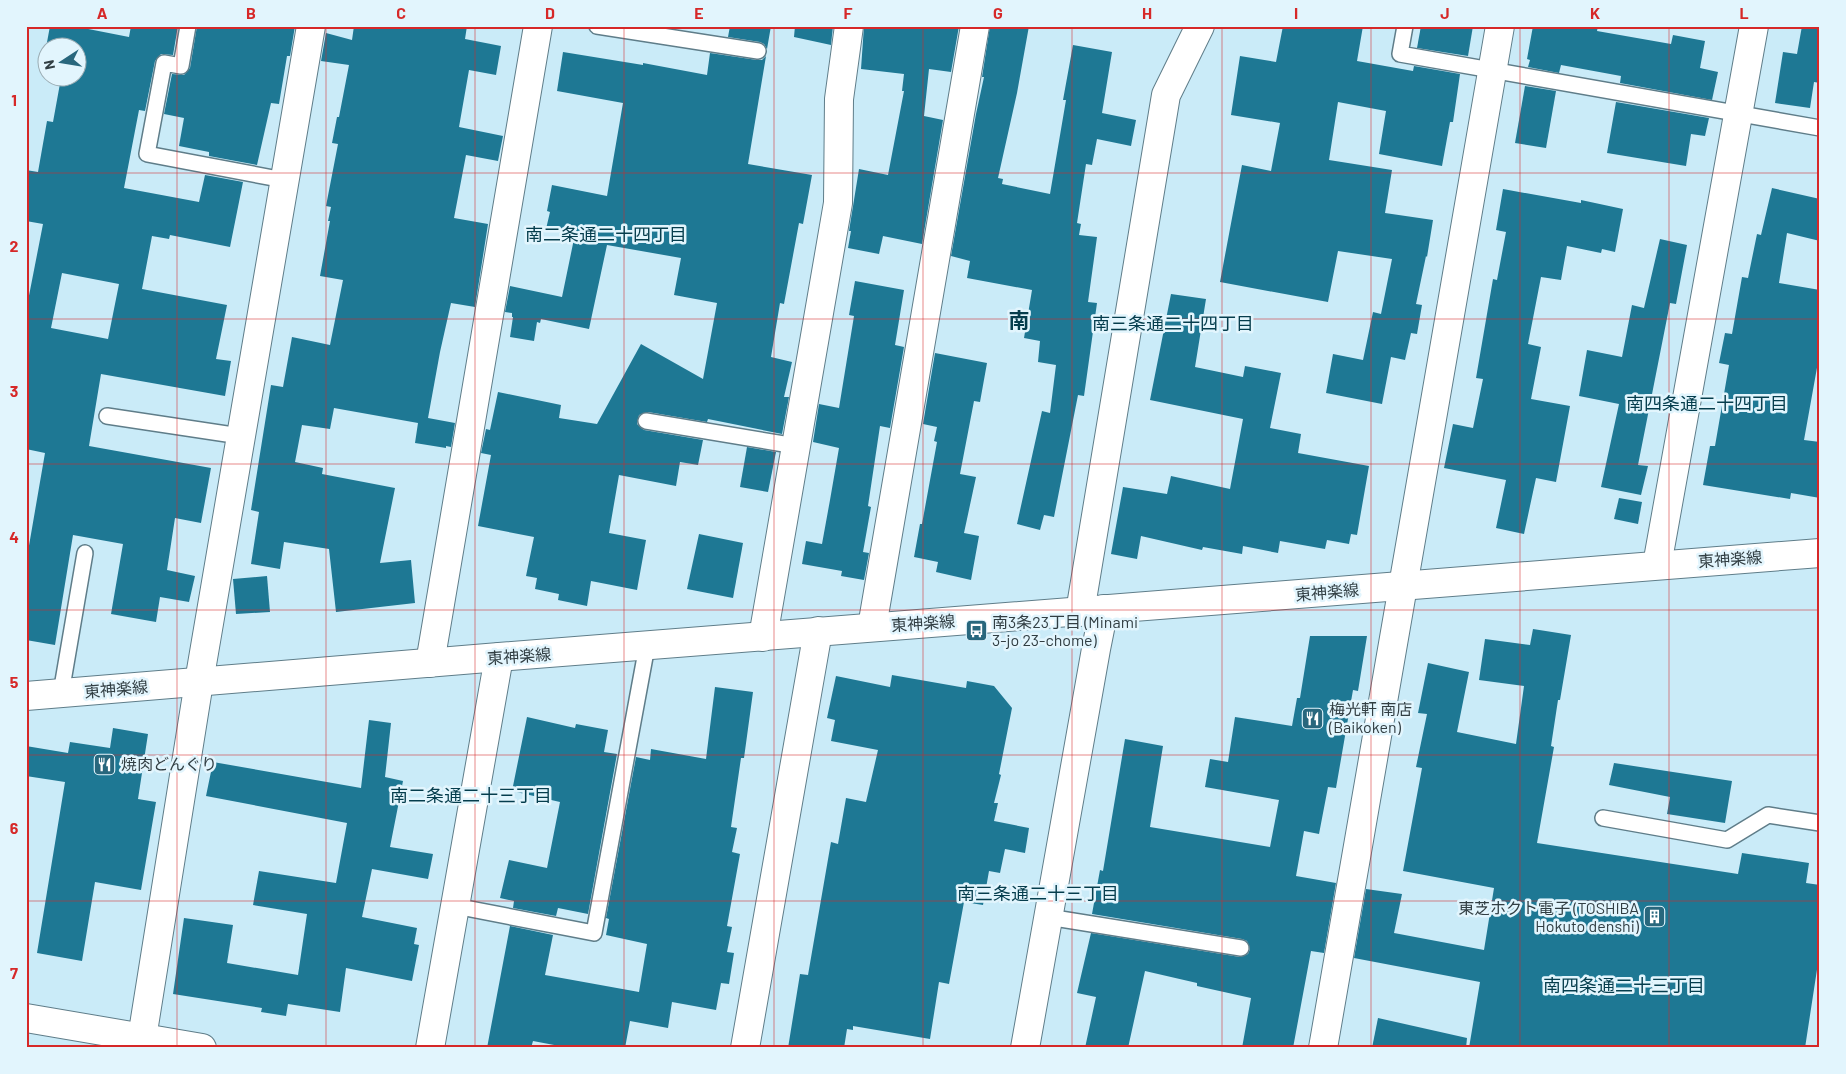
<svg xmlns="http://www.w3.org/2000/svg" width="1846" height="1074" viewBox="0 0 1846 1074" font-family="Barlow,'Noto Sans JP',sans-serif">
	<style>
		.building { fill: #1e7894; fill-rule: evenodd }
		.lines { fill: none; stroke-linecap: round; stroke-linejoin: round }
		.service-casing { stroke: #5f7d89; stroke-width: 18 }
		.minor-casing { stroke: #5f7d89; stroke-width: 30 }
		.tertiary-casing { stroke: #5f7d89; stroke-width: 30 }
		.service { stroke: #fff; stroke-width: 15 }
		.minor { stroke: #fff; stroke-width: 28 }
		.tertiary { stroke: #fff; stroke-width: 28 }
		.grid { fill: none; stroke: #d62828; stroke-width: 1; stroke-opacity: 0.55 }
		.labels { text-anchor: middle; stroke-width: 5; stroke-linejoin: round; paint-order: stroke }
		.street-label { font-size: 16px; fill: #313e43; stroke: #e2f5fd }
		.poi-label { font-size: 16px; fill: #313e43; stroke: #e2f5fd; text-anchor: start }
		.neighbourhood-label { font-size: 18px; fill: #053d4d; stroke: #e2f5fd }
		.district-label { font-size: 21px; font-weight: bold; fill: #053d4d; stroke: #e2f5fd }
		.neatline { fill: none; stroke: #d62828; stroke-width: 2 }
		.grid-label { font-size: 16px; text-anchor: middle; font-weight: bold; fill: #d62828 }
	</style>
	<rect width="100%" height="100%" fill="#caebf8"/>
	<g class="building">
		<path d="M 50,26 L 73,26 L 129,37 L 131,26 L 178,26 L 173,55 L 161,54 L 155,61 L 145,111 L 139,110 L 124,188 L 199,202 L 205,175 L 243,182 L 230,247 L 170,235 L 169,239 L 152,236 L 142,289 L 227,305 L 216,359 L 231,361 L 225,396 L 101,374 L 89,446 L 211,468 L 201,523 L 175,518 L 167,570 L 195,576 L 189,602 L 160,597 L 156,622 L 111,614 L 123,544 L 73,535 L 55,645 L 26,640 L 26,563 L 45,453 L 26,449 L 26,311 L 43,224 L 26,221 L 26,170 L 38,172 L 47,121 L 53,122 L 61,78 L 78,78 L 78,48 L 48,48 L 48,65 L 43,64 ZM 62,273 L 119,284 L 108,339 L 51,328 Z"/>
		<polygon points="197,26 295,26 290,56 287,56 279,104 271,103 257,165 209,156 209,152 179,146 184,118 164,114 172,74 184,75 190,68"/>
		<polygon points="354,26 467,26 465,39 501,46 496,75 469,70 459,127 503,136 498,161 466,155 454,218 488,224 475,307 451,303 440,352 428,418 455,423 451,447 446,446 446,448 415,443 418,423 334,408 330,429 302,425 295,462 323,468 322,474 395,488 380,563 411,560 415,603 336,612 329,549 284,542 280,569 251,564 259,512 251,510 271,385 283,387 292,337 330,345 343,280 320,276 330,221 328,221 331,207 326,206 338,144 332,143 337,117 339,117 349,65 321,61 326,33 352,40"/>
		<polygon points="730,26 771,26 767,49 764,44 760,42 728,37"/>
		<polygon points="795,26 833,26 831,45 794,37"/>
		<polygon points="864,26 959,26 951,72 929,69 924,116 943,120 922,244 883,236 879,254 848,248 851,231 849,231 859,169 888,175 904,91 902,91 904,74 861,69"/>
		<polygon points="990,26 1029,26 1017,93 998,178 1003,179 1002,184 1050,194 1066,100 1063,100 1073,45 1112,52 1102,113 1136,120 1131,146 1097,139 1092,165 1086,164 1077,223 1081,224 1079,235 1097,237 1088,302 1097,303 1084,396 1078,395 1054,517 1044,515 1040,530 1017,524 1042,411 1050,413 1056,365 1038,362 1040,341 1024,338 1032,290 967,278 970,261 951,256 976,114 984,77 982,77"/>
		<polygon points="1283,26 1363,26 1357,61 1413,71 1414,66 1460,74 1453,122 1450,122 1442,166 1379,154 1386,111 1338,102 1329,160 1392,170 1385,213 1433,220 1427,257 1426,256 1416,304 1422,305 1417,334 1411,333 1405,360 1391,357 1382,404 1326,393 1333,354 1363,360 1373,312 1381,314 1392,259 1338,251 1328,302 1220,282 1242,165 1271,171 1280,123 1231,115 1240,56 1276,62"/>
		<polygon points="1421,26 1473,26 1468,56 1417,48"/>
		<polygon points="1533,26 1598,26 1597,31 1671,44 1673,35 1705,41 1700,68 1718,72 1712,100 1620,83 1621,76 1561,65 1559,73 1528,67 1530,60 1527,59"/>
		<polygon points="1802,26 1820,26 1820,83 1814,82 1810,108 1775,103 1783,52 1797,54"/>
		<polygon points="563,52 643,65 643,63 707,75 710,53 757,60 762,60 766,56 748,164 812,175 803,224 799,223 784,304 780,303 771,357 792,362 784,397 789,397 782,434 708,419 707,422 648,412 639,415 637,424 644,430 703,440 698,465 680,462 676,486 619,475 609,533 646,540 637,590 591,581 587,606 558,600 559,594 535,589 537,578 526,576 534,537 478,526 491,455 481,453 486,429 490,430 498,392 561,405 559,418 597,424 641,344 703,379 717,303 674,295 681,258 607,245 589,329 541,319 540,323 537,322 534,341 510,337 513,317 512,317 512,313 505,312 510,286 562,297 575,234 546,229 550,212 547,211 552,185 607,196 623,103 557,91"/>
		<polygon points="1525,86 1556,91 1546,148 1515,143"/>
		<polygon points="1616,102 1709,118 1705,136 1691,134 1686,166 1607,153"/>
		<polygon points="1772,188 1820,199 1820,241 1787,233 1779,283 1820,290 1820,351 1804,440 1820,442 1820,498 1791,493 1790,499 1703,485 1710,446 1715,446 1729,365 1719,363 1725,333 1732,334 1742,277 1748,278 1757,234 1761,235"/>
		<polygon points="1503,189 1581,203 1581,200 1623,209 1615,252 1602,249 1601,253 1567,246 1561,280 1541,277 1528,344 1541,347 1531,399 1570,406 1556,482 1536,478 1524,534 1496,528 1506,480 1444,468 1453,424 1473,428 1483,379 1476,378 1493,279 1497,280 1506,232 1496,230"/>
		<polygon points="1660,239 1687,245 1676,304 1670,303 1638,465 1648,466 1641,495 1601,487 1619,404 1579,396 1587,350 1622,357 1632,305 1644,308"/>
		<polygon points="855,281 904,290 895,345 904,347 890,428 880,426 868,506 871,507 863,552 869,553 864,580 841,576 842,571 802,564 806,541 822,544 830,500 839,448 813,442 819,404 839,408 854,316 849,315"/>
		<polygon points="1171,294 1206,299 1195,367 1243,377 1245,366 1281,373 1270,428 1301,434 1298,453 1369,466 1357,535 1351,534 1349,544 1327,540 1325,549 1280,541 1278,553 1243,546 1242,554 1203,547 1202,550 1141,536 1137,559 1111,554 1123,487 1167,494 1171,476 1230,489 1243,419 1150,400"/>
		<polygon points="935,353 987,363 980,402 974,401 960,474 976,477 964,533 979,536 971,580 936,572 938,562 914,557 920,524 922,524 937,442 934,441 937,427 923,424"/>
		<polygon points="747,447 776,452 768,492 740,487"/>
		<polygon points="1619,498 1642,502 1638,524 1614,519"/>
		<polygon points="699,534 743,543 733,598 687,589"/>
		<polygon points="267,576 270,612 236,614 233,579"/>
		<polygon points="1533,629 1571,635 1560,700 1558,700 1551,746 1554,747 1537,843 1738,874 1742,853 1809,863 1806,883 1820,885 1820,950 1805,1048 1469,1048 1480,982 1354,958 1366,889 1402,894 1394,933 1484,950 1494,888 1403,871 1422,768 1416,767 1427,714 1418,713 1428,663 1469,672 1457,732 1516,744 1524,686 1479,680 1485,639 1530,645"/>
		<polygon points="1310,636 1367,636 1358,691 1353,690 1336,788 1328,787 1319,834 1304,831 1296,876 1336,883 1324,953 1311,951 1293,1048 1242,1048 1251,998 1197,986 1197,983 1145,971 1128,1048 1085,1048 1096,997 1077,993 1091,933 1240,957 1248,954 1250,949 1247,941 1242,939 1092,914 1100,870 1103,871 1125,739 1163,746 1150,827 1270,847 1279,800 1205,787 1210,759 1228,762 1235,717 1292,726 1297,698 1300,698"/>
		<polygon points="892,675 966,688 967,681 994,686 1012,708 999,774 1001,775 994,803 998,803 994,821 1029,828 1025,853 1005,849 1000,873 989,871 983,905 964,902 949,984 939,982 930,1039 853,1026 853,1030 847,1029 844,1048 788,1048 800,974 808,975 831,842 838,844 846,798 866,802 878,750 831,741 835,720 827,718 836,676 890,687"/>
		<polygon points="715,687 753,692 744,758 741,758 731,827 737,828 732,852 740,854 727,926 732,927 727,952 734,953 729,984 721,983 716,1010 672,1002 668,1028 630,1021 625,1048 570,1048 533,1041 531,1048 487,1048 510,926 553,935 545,975 639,992 647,944 606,935 609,919 606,918 636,757 650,760 651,749 706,759"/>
		<polygon points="527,717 575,728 576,724 608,730 604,752 617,754 588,914 558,908 556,916 513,908 514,901 500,898 509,860 547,868 560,802 512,791"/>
		<polygon points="369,720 391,723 385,777 403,781 390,847 433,854 428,879 372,869 362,917 417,928 414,944 419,945 412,981 346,968 340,1012 288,1004 286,1016 261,1012 262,1008 173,994 184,918 233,925 227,963 298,975 307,914 253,905 259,871 336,883 347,823 206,796 213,762 361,788"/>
		<polygon points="113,728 148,734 138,799 156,802 141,890 95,882 82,961 37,953 65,782 26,776 26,746 68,753 70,742 110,748"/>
		<polygon points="1614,763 1732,781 1725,823 1667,814 1670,797 1609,785"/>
		<polygon points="1378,1018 1467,1038 1466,1048 1372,1048"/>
	</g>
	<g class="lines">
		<defs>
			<g id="service">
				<polyline points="188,26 181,66 164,63 147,154 284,180"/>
				<polyline points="597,26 758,51"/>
				<polyline points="1405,26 1400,54 1820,128"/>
				<polyline points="107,416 240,436"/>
				<polyline points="646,421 796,446"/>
				<polyline points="61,693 85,553"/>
				<polyline points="1603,818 1727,840 1768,815 1820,823"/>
				<polyline points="455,906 594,933 647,646"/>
				<polyline points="1048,917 1241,948"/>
			</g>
			<g id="minor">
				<polyline points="1657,565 1754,26"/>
				<polyline points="1080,612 1166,95 1200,26"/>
				<polyline points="872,627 975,26"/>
				<polyline points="763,637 838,203 839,99 849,26"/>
				<polyline points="430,663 538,26"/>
				<polyline points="26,1018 202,1048"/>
				<polyline points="142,1038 199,682 311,26"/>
				<polyline points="430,1048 499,657"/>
				<polyline points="745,1048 818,631"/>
				<polyline points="1025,1048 1096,649 1104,609"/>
				<polyline points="1323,1048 1500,26"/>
			</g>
			<polyline id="tertiary" points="26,696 499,657 1820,553"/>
		</defs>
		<use href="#service" class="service-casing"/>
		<use href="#minor" class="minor-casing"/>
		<use href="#tertiary" class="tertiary-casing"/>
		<use href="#service" class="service"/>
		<use href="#minor" class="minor"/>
		<use href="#tertiary" class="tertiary"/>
	</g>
	<path class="grid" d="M 177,26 L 177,1048M 326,26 L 326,1048M 475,26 L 475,1048M 624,26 L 624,1048M 774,26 L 774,1048M 923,26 L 923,1048M 1072,26 L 1072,1048M 1222,26 L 1222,1048M 1371,26 L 1371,1048M 1520,26 L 1520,1048M 1669,26 L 1669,1048M 26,173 L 1820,173M 26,319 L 1820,319M 26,464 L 1820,464M 26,610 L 1820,610M 26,755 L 1820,755M 26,901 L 1820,901"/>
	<defs>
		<symbol id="bus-square" viewBox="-11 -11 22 22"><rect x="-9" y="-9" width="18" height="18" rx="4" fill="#28677d" stroke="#e2f5fd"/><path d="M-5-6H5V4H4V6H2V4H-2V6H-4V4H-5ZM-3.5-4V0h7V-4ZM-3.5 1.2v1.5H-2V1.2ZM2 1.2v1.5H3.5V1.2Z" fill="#fff"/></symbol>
		<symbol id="restaurant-square" viewBox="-11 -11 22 22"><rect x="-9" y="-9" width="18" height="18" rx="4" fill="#28677d" stroke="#e2f5fd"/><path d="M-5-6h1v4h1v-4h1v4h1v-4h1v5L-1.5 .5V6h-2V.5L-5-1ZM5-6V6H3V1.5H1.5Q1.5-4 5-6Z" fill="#fff"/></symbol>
		<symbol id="building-square" viewBox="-11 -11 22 22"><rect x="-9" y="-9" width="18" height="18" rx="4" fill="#28677d" stroke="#e2f5fd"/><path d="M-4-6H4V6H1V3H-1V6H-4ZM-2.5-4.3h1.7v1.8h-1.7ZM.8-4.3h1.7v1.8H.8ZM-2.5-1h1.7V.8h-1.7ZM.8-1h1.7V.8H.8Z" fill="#fff"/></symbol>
	</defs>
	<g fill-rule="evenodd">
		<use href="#bus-square" x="964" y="618" width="25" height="25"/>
		<use href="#restaurant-square" x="1300" y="706" width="25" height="25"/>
		<use href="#restaurant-square" x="92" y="752" width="25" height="25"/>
		<use href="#building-square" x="1642" y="904" width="25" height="25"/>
	</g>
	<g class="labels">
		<g class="street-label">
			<text transform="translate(1730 559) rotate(-4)" y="6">東神楽線</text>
			<text transform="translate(1327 592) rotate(-5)" y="6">東神楽線</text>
			<text transform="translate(923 623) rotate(-4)" y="6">東神楽線</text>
			<text transform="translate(519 656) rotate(-4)" y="6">東神楽線</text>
			<text transform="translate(116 689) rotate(-5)" y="6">東神楽線</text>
		</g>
		<g class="poi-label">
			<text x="992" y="628">南3条23丁目 (Minami<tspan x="992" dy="18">3-jo 23-chome)</tspan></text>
			<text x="1329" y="715">梅光軒 南店<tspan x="1329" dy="18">(Baikoken)</tspan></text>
			<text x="121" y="770">焼肉どんぐり</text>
			<text x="1639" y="914" text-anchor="end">東芝ホクト電子 (TOSHIBA<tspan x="1639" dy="18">Hokuto denshi)</tspan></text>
		</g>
		<g class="neighbourhood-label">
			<text x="606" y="241">南二条通二十四丁目</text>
			<text x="1173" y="330">南三条通二十四丁目</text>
			<text x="1707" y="410">南四条通二十四丁目</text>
			<text x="471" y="802">南二条通二十三丁目</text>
			<text x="1038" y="900">南三条通二十三丁目</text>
			<text x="1624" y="992">南四条通二十三丁目</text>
		</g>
		<g class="district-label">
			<text x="1019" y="328">南</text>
		</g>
	</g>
	<rect width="1846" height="1074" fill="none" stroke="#e2f5fd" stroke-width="55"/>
	<g transform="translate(62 62) rotate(258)"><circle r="24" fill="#e2f5fd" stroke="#9bacb3"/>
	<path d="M0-4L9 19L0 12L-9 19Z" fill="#28677d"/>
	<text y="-8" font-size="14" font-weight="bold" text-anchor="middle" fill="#313e43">N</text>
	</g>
	<rect x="28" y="28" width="1790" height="1018" class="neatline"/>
	<g class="grid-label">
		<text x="102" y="19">A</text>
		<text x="251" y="19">B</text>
		<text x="401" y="19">C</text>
		<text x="550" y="19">D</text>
		<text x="699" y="19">E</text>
		<text x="848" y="19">F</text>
		<text x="998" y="19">G</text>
		<text x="1147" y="19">H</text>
		<text x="1296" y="19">I</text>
		<text x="1445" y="19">J</text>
		<text x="1595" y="19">K</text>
		<text x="1744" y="19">L</text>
		<text x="14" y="106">1</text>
		<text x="14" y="252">2</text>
		<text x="14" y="397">3</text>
		<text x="14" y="543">4</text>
		<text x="14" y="688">5</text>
		<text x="14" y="834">6</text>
		<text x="14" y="979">7</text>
	</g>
</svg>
